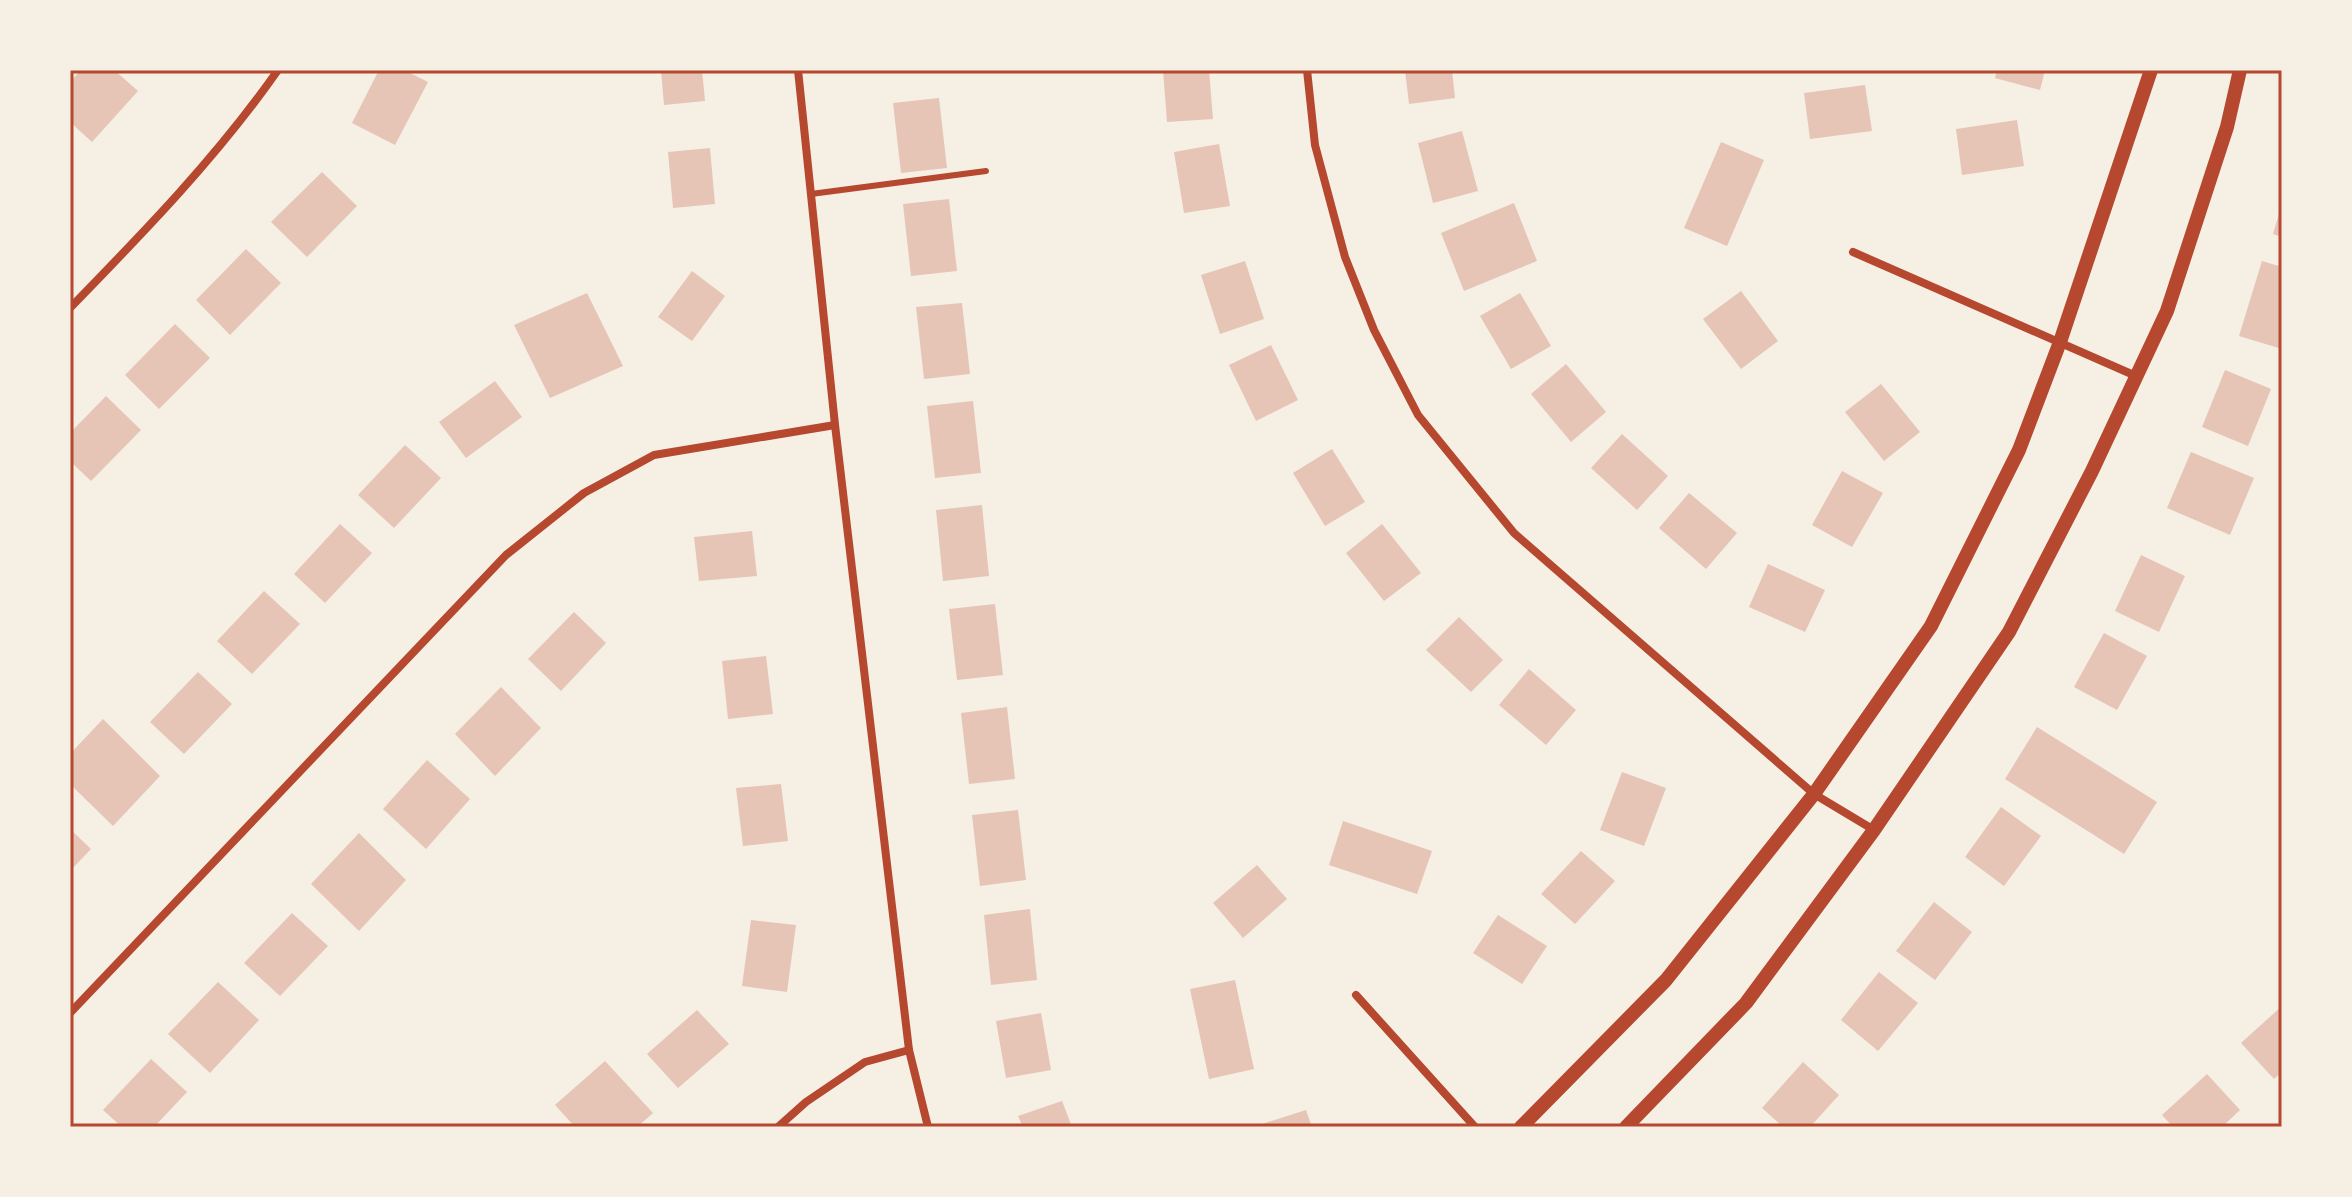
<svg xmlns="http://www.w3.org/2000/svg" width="2352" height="1197" viewBox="0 0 2352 1197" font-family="Rubik,sans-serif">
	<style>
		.building { fill: #e6c5b7 }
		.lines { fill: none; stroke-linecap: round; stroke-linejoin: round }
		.service { stroke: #b5482f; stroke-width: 6 }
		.minor { stroke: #b5482f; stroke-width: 8 }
		.tertiary { stroke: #b5482f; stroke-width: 14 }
		.neatline { fill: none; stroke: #b5482f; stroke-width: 3 }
	</style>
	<rect width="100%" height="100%" fill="#f6efe4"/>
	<g class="building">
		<polygon points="81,70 114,70 138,91 92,142 70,122 70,82"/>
		<polygon points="379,70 404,70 428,82 395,145 352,123"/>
		<polygon points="661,70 702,70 705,101 664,105"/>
		<polygon points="1163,70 1209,70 1213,119 1167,122"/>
		<polygon points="1405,70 1452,70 1455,98 1409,104"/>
		<polygon points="1997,70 2045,70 2040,90 1995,78"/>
		<polygon points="1865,85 1872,131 1810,139 1804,93"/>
		<polygon points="939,98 947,168 901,173 893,103"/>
		<polygon points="2017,120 2024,166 1962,175 1956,129"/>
		<polygon points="1462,131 1478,191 1433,203 1418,143"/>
		<polygon points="1721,142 1764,160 1727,246 1684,228"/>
		<polygon points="1219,144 1230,206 1184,213 1174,152"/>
		<polygon points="710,148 715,204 673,208 668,152"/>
		<polygon points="322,172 357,206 307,257 271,222"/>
		<polygon points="949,199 957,271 911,276 903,204"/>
		<polygon points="1514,203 1537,261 1464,291 1441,233"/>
		<polygon points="2281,207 2282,207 2282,237 2273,234"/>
		<polygon points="246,249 281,283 230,335 196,300"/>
		<polygon points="1245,261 1264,319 1220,334 1201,275"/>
		<polygon points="2262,261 2282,267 2282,349 2239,336"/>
		<polygon points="692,271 725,296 692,341 658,317"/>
		<polygon points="1741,291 1778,341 1741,369 1703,319"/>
		<polygon points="587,293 623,366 550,398 514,325"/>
		<polygon points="1520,293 1551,346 1511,369 1480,316"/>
		<polygon points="962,303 970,374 924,379 916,307"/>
		<polygon points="175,324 210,358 159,409 125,375"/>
		<polygon points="1271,345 1298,400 1256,421 1229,365"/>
		<polygon points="1566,364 1606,412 1571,442 1531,394"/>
		<polygon points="2225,370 2271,389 2248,446 2202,427"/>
		<polygon points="495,381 522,417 466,458 439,422"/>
		<polygon points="1881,384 1920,432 1884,461 1845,412"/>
		<polygon points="106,396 141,430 91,481 70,461 70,433"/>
		<polygon points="973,401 981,473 935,478 927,406"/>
		<polygon points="1622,434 1668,476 1637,510 1591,468"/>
		<polygon points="405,445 441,478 394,528 358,495"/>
		<polygon points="1332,449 1365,502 1325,526 1293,473"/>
		<polygon points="2191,452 2254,478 2230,535 2167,508"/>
		<polygon points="1842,471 1883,493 1852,547 1812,525"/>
		<polygon points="1689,493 1737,533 1706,569 1659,528"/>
		<polygon points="982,505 989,576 943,581 936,510"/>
		<polygon points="340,524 372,553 325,603 294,574"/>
		<polygon points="1382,524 1421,573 1384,601 1346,553"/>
		<polygon points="752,531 757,576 699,581 694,537"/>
		<polygon points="2141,555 2185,576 2159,632 2115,611"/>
		<polygon points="1768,564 1825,590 1805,632 1749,607"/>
		<polygon points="264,591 300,624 252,674 217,641"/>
		<polygon points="995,604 1003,675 957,680 949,609"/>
		<polygon points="574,612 606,643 561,691 528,659"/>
		<polygon points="1459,617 1503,660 1471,692 1426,650"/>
		<polygon points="2104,633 2147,656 2117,710 2074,687"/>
		<polygon points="766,656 773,714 728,719 722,661"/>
		<polygon points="1529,669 1576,710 1546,745 1499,705"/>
		<polygon points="198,672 232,704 184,754 150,722"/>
		<polygon points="501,687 541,728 495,776 455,734"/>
		<polygon points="1007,707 1015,779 969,784 961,713"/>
		<polygon points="103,719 160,776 113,826 70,784 70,754"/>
		<polygon points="2037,727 2157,802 2124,854 2005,779"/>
		<polygon points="427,760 470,799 426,849 383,809"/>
		<polygon points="1622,772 1666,788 1644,846 1600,830"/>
		<polygon points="781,784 788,841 743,846 736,788"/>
		<polygon points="2001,807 2041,836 2004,886 1965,857"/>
		<polygon points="1018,810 1026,880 980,886 972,815"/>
		<polygon points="1343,821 1432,851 1417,894 1329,865"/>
		<polygon points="70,829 91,849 70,871"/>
		<polygon points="359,833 406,880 359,931 311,884"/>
		<polygon points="1581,851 1615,881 1575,924 1541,894"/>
		<polygon points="1257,865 1287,899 1243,938 1213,903"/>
		<polygon points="1934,902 1972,932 1935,980 1896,951"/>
		<polygon points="1030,909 1037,980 991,985 984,915"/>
		<polygon points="292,913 328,946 280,996 244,963"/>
		<polygon points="1498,915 1547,946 1522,984 1473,953"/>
		<polygon points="751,920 796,925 787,992 742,986"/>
		<polygon points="1879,972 1918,1003 1878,1051 1841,1020"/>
		<polygon points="1235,980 1254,1069 1209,1079 1190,989"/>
		<polygon points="218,982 259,1020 210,1073 168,1034"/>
		<polygon points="2282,1006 2282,1072 2274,1079 2241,1043"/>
		<polygon points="697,1010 729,1044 678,1088 647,1054"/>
		<polygon points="1041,1013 1051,1070 1006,1078 996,1021"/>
		<polygon points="151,1059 187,1092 154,1127 122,1127 103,1110"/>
		<polygon points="605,1061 653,1113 637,1127 575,1127 555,1105"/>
		<polygon points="1803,1062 1839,1095 1810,1127 1783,1127 1762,1108"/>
		<polygon points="2207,1074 2240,1110 2222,1127 2173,1127 2162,1115"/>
		<polygon points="1062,1101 1072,1127 1023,1127 1018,1116"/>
		<polygon points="1306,1110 1312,1127 1264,1127 1262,1124"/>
	</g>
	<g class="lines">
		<polyline class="service" points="811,194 986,171"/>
		<g class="minor">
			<polyline points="798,70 835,425 909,1050 928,1127"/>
			<polyline points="1307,70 1315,145 1345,257 1374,330 1418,415 1514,533 1814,794 1874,830"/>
			<polyline points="1853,252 2136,376"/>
			<path d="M 70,308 C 144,232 217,157 278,70"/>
			<polyline points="1356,995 1475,1127"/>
			<polyline points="70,1013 506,555 584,493 654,455 835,425"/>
			<polyline points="778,1127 806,1102 865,1062 909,1050"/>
		</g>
		<g class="tertiary">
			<polyline points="1521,1127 1666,980 1814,794 1931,626 2019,450 2060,342 2151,70"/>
			<polyline points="1626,1127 1746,1003 1874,830 2009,632 2092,471 2167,311 2227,127 2240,70"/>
		</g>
	</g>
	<rect width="2352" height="1197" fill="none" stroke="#f6efe4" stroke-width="144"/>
	<rect x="72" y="72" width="2208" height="1053" class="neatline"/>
</svg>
